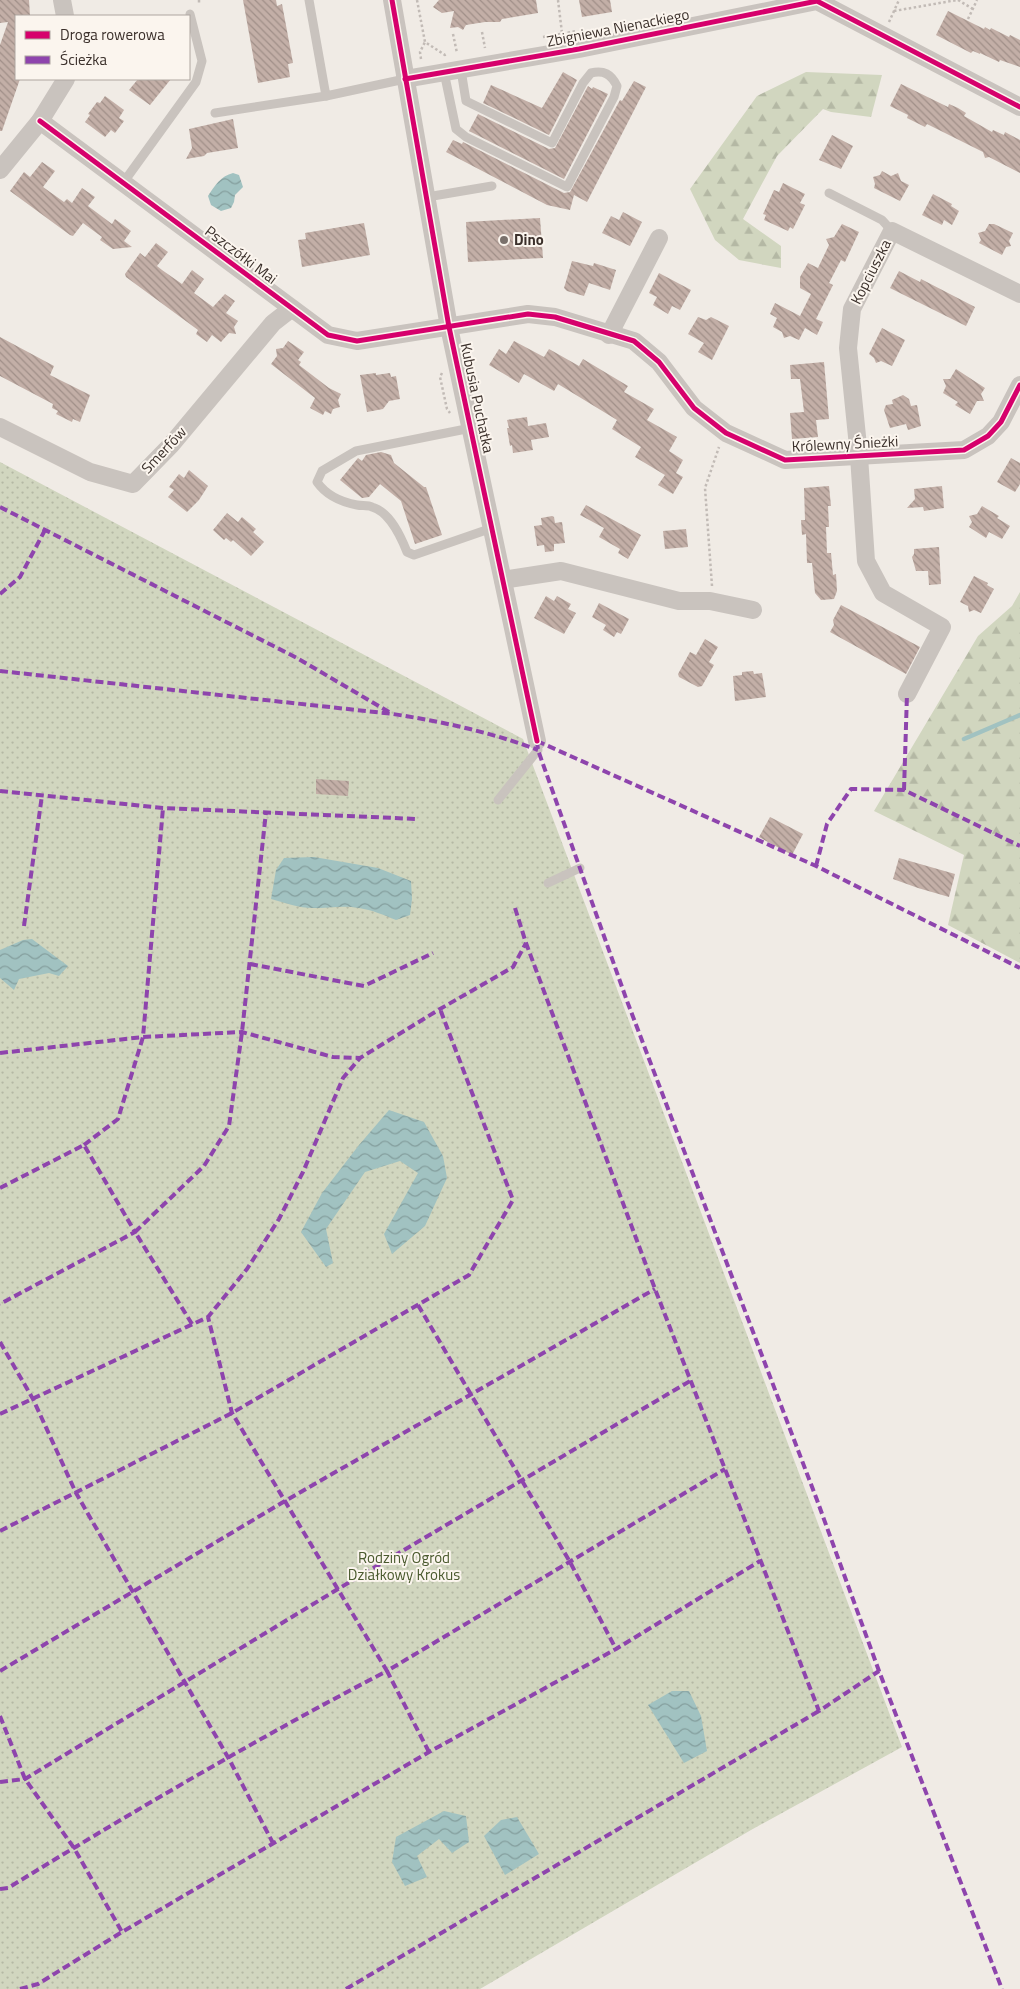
<svg xmlns="http://www.w3.org/2000/svg" width="1020" height="1989" viewBox="0 0 1020 1989" font-family="'Titillium Web',sans-serif">
	<style>
		.forest { fill: url(#forest-firs) }
		.garden { fill: url(#garden-dots) }
		.water { fill: url(#water-waves) }
		.lines { fill: none; stroke-linecap: round; stroke-linejoin: round }
		.stream { stroke: #a1c2c1; stroke-width: 4.5 }
		.building { fill: url(#building-back-hatch) }
		.path { stroke: #c2bbb6; stroke-width: 2.5; stroke-dasharray: 2.5 2.5; stroke-linecap: butt }
		.service { stroke: #c9c3be; stroke-width: 9 }
		.minor { stroke: #c9c3be; stroke-width: 18 }
		.quiet { stroke: #8e44ad; stroke-width: 4; stroke-dasharray: 8 4; stroke-linecap: butt }
		.cycleway-casing { stroke: #fbf5ee; stroke-width: 8 }
		.cycleway { stroke: #d6006c; stroke-width: 5 }
		.poi-dot { fill: #7a716c; stroke: #fbf5ee; stroke-width: 2 }
		.labels { text-anchor: middle; stroke-width: 4; stroke-linejoin: round; paint-order: stroke }
		.street-label { font-size: 15px; fill: #3b302b; stroke: #fbf5ee }
		.poi-label { font-size: 15px; font-weight: bold; fill: #3b302b; stroke: #fbf5ee; text-anchor: start }
		.park-label { font-size: 15px; fill: #4a5a2e; stroke: #fbf5ee }
	</style>
	<defs>
		<pattern id="forest-firs" width="22" height="20" patternUnits="userSpaceOnUse" patternTransform="scale(1.25)"><rect width="22" height="20" fill="#d1d6bf"/><path d="M5 1l3.5 6h-7zM16 11l3.5 6h-7z" fill="#b4b8a4"/></pattern>
		<pattern id="garden-dots" width="8" height="8" patternUnits="userSpaceOnUse" patternTransform="scale(1.25)"><rect width="8" height="8" fill="#d1d6bf"/><path d="M2 2h.1M6 6h.1" fill="none" stroke="#b4b8a4" stroke-width="1.8" stroke-linecap="round"/></pattern>
		<pattern id="water-waves" width="16" height="10" patternUnits="userSpaceOnUse" patternTransform="scale(1.25)"><rect width="16" height="10" fill="#a1c2c1"/><path d="M0 5q4-4 8 0t8 0" fill="none" stroke="#849e9d"/></pattern>
		<pattern id="building-back-hatch" width="6" height="6" patternUnits="userSpaceOnUse" patternTransform="scale(1.25)"><rect width="6" height="6" fill="#c3afa7"/><path d="M-1 5l2 2M0 0l6 6M5-1l2 2" fill="none" stroke="#a08f88"/></pattern>
	</defs>
	<rect width="100%" height="100%" fill="#f0ebe5"/>
	<g class="forest">
		<polygon points="806,72 882,75 871,117 831,112 823,109 777,156 743,219 781,246 781,268 739,260 715,240 690,189 757,96"/>
		<polygon points="1020,592 1020,963 948,925 964,855 874,811 978,636 1012,606"/>
	</g>
	<polygon class="garden" points="0,462 523,739 902,1747 751,1830 480,1989 0,1989"/>
	<g class="water">
		<path d="M 233,173 L 239,175 L 243,187 L 235,195 L 234,202 L 231,208 L 221,211 L 211,205 L 208,196 C 215,185 221,176 233,173 Z"/>
		<path d="M 314,857 L 378,868 L 411,881 L 412,899 L 410,915 L 396,920 C 384,915 372,910 359,908 C 344,905 329,908 313,908 C 299,908 285,903 271,899 L 276,870 L 284,858 Z"/>
		<polygon points="32,939 68,966 59,976 49,973 19,979 14,990 0,978 0,950 23,940"/>
		<polygon points="389,1110 424,1122 443,1156 447,1178 425,1226 392,1254 384,1234 418,1173 400,1161 365,1172 326,1229 333,1263 326,1267 301,1232 322,1193 359,1145"/>
		<polygon points="672,1691 689,1691 701,1716 707,1751 684,1763 648,1705"/>
		<polygon points="444,1811 466,1816 469,1842 452,1853 439,1839 417,1856 427,1877 405,1886 392,1862 396,1837"/>
		<polygon points="517,1817 539,1854 505,1875 484,1836 501,1820"/>
	</g>
	<g class="lines">
		<polyline class="stream" points="964,739 1020,715"/>
	</g>
	<g class="building">
		<polygon points="0,0 29,0 30,16 16,16 16,79 20,79 2,131 0,131 0,45 8,22 0,23"/>
		<polygon points="243,0 276,0 277,6 282,4 293,63 288,64 290,77 258,83"/>
		<polygon points="439,0 536,0 538,13 502,19 500,22 485,22 466,25 463,30 458,27 450,28 454,11 442,13 433,7"/>
		<polygon points="579,0 610,0 612,12 582,17"/>
		<polygon points="948,11 984,29 985,27 990,30 991,28 1009,37 1010,35 1020,40 1020,67 1000,60 999,62 980,53 980,54 973,51 971,53 936,35"/>
		<polygon points="563,72 577,80 549,135 483,103 491,85 542,108"/>
		<polygon points="138,79 171,79 150,105 129,90"/>
		<polygon points="634,81 646,87 587,202 574,195 570,210 547,205 446,152 453,140 462,144 463,142 564,193 570,192 620,100 622,101"/>
		<polygon points="901,84 948,107 949,104 958,108 966,113 964,116 992,132 993,130 1004,135 1005,132 1020,140 1020,173 989,157 985,158 983,152 927,124 925,127 907,118 908,115 890,106"/>
		<polygon points="588,86 592,89 593,87 608,94 564,179 469,131 478,114 549,149 555,148"/>
		<polygon points="105,96 124,110 119,118 124,121 115,133 111,130 105,137 85,122 90,115 88,114 97,102 100,103"/>
		<polygon points="233,119 238,148 207,153 204,156 186,159 192,148 189,129"/>
		<polygon points="832,135 853,146 841,169 819,160"/>
		<polygon points="42,162 55,171 43,187 64,202 67,199 72,203 82,188 95,197 88,206 112,224 115,219 131,231 124,241 132,247 113,249 100,240 102,237 83,223 73,236 70,235 10,191 24,172 30,177"/>
		<polygon points="882,171 891,176 898,173 901,181 909,185 900,201 874,188 875,184 873,177 880,175"/>
		<polygon points="783,183 805,194 800,203 805,205 793,229 790,227 788,231 764,220 766,215 763,214 774,190 779,192"/>
		<polygon points="933,194 952,204 951,206 959,211 952,225 944,220 942,225 922,215"/>
		<polygon points="623,212 642,222 630,246 602,233 611,216 619,220"/>
		<polygon points="540,218 543,258 468,262 466,222"/>
		<polygon points="364,223 370,255 302,267 298,240 306,239 305,233"/>
		<polygon points="842,224 859,232 845,262 841,260 829,283 833,285 816,319 823,322 817,335 805,328 799,340 790,336 784,338 782,332 773,327 777,318 770,314 775,303 800,316 811,294 800,288 800,277 808,263 818,268 829,245 826,239 834,237"/>
		<polygon points="989,224 994,224 1013,233 1009,241 1011,246 1006,247 1002,255 979,243 981,240 978,233 985,231"/>
		<polygon points="156,243 168,252 157,266 162,270 182,284 192,270 204,279 194,293 213,307 225,294 235,301 226,313 238,321 234,327 236,334 229,333 221,342 212,335 207,342 196,334 198,330 126,277 125,274 140,253 145,257"/>
		<polygon points="572,261 593,266 594,263 616,270 610,290 589,283 584,296 567,291 564,288"/>
		<polygon points="899,271 920,282 921,279 975,307 966,326 890,288"/>
		<polygon points="659,273 691,290 680,310 672,306 668,314 653,305 657,297 649,293"/>
		<polygon points="698,317 706,320 711,317 729,326 712,360 698,352 704,343 688,334"/>
		<polygon points="882,328 905,340 892,366 881,361 876,363 874,358 869,354"/>
		<polygon points="0,337 54,366 50,375 90,395 80,422 73,419 72,422 56,414 58,411 52,408 53,404 0,376"/>
		<polygon points="288,341 304,352 298,360 301,362 299,365 329,388 341,394 338,400 340,407 333,409 331,414 325,411 323,415 310,408 315,398 271,364 277,356 276,349 283,348"/>
		<polygon points="514,341 544,357 549,349 579,366 583,359 628,386 624,392 654,409 647,420 677,437 669,451 683,460 676,473 683,477 673,494 658,485 665,475 635,457 641,447 612,429 617,420 558,384 554,391 524,374 519,383 489,365 499,349 506,354"/>
		<polygon points="824,362 829,419 816,420 818,437 792,439 790,413 804,412 800,379 791,379 790,365"/>
		<polygon points="956,369 985,388 981,394 984,401 977,401 970,414 955,405 958,402 943,393 946,386 943,379 950,379"/>
		<polygon points="376,373 376,375 390,373 391,377 396,376 400,399 389,401 383,409 367,412 360,375"/>
		<polygon points="903,395 909,399 911,406 917,405 921,426 908,430 906,424 890,428 884,410 886,405 893,404 892,400"/>
		<polygon points="527,417 528,426 546,423 549,437 531,440 533,450 513,453 512,445 510,446 507,428 509,428 507,420"/>
		<polygon points="381,452 391,455 394,463 424,487 426,487 442,535 415,544 401,501 380,484 369,497 362,498 340,480 358,458 362,461 366,455"/>
		<polygon points="1011,458 1020,463 1020,484 1015,492 997,482"/>
		<polygon points="189,470 208,486 199,500 187,512 168,497 174,490 169,487 179,474 184,478"/>
		<polygon points="829,486 831,506 828,506 829,527 826,527 827,553 831,553 833,575 836,574 837,591 834,599 821,600 815,593 812,563 807,563 806,534 802,535 801,520 805,520 804,488"/>
		<polygon points="942,486 944,508 924,511 923,507 907,508 915,499 914,489"/>
		<polygon points="586,505 641,535 628,559 618,553 620,549 599,537 604,528 580,515"/>
		<polygon points="982,506 999,516 997,518 1010,526 1002,539 989,532 986,538 969,527 972,522 969,516 977,514"/>
		<polygon points="227,513 238,522 242,517 256,529 253,532 264,542 251,556 233,540 231,542 226,538 224,540 213,530"/>
		<polygon points="552,516 554,517 555,523 562,522 565,543 554,544 554,551 545,552 544,545 537,546 534,526 542,525 541,518"/>
		<polygon points="686,529 688,547 665,549 663,531"/>
		<polygon points="939,547 941,584 929,585 928,571 916,571 912,557 914,554 914,549"/>
		<polygon points="974,576 988,583 987,585 994,589 981,613 974,610 969,612 968,606 960,602"/>
		<polygon points="546,596 554,601 557,596 571,604 568,609 576,613 564,634 534,618"/>
		<polygon points="599,603 629,619 621,634 617,632 614,637 603,630 606,625 592,617"/>
		<polygon points="841,605 920,647 906,674 830,632 834,625 833,620"/>
		<polygon points="705,639 718,647 709,662 714,665 702,686 698,687 679,677 678,674 690,652 696,655"/>
		<polygon points="753,671 754,674 762,673 766,697 735,701 733,676 742,675 742,672"/>
		<polygon points="316,779 349,781 348,796 316,794"/>
		<polygon points="770,817 803,834 792,855 759,837"/>
		<polygon points="899,858 955,874 949,897 918,888 893,879"/>
	</g>
	<g class="lines">
		<g class="path">
			<polyline points="199,0 199,3"/>
			<polyline points="417,0 425,42 445,55 447,54"/>
			<polyline points="558,0 562,33"/>
			<polyline points="958,0 973,9"/>
			<polyline points="894,11 957,0"/>
			<polyline points="968,19 977,0"/>
			<polyline points="889,22 899,0"/>
			<polyline points="482,32 485,48"/>
			<polyline points="453,34 457,53"/>
			<polyline points="543,37 577,31"/>
			<polyline points="421,59 420,52 425,42"/>
			<polyline points="442,373 440,377 447,409 450,413"/>
			<polyline points="712,586 705,488 719,447"/>
		</g>
		<g class="service">
			<polyline points="309,0 326,96 405,79"/>
			<path d="M 444,72 L 456,129 L 466,137 L 567,187 L 614,97 L 617,86 C 611,74 604,70 591,73 L 583,83 L 552,143 L 466,101 L 461,70"/>
			<polyline points="215,113 326,96"/>
			<polyline points="123,183 196,82 202,61 190,14"/>
			<polyline points="829,193 882,220 892,231"/>
			<polyline points="427,197 492,186"/>
			<path d="M 471,428 L 356,451 L 322,471 L 317,482 C 326,495 341,502 357,505 C 362,506 368,505 372,507 C 390,512 401,537 407,552 L 414,555 L 492,528"/>
			<polyline points="498,800 538,750"/>
			<polyline points="548,883 580,868"/>
		</g>
		<g class="minor">
			<polyline points="62,0 65,16"/>
			<polyline points="392,0 449,327 537,741"/>
			<polyline points="405,79 579,49 817,1 1020,107"/>
			<polyline points="40,121 328,335 357,341 528,314 555,317 634,341 659,362 694,408 726,433 785,460 964,450 988,436 1001,422 1020,385"/>
			<polyline points="0,170 40,121 66,79"/>
			<polyline points="609,335 659,238"/>
			<polyline points="0,427 90,472 133,484 171,445 273,323 291,309"/>
			<polyline points="503,580 561,571 679,601 710,601 753,610"/>
			<polyline points="907,694 942,627 883,593 866,561 859,456 848,348 852,309 892,231 1020,294"/>
		</g>
		<g class="quiet">
			<polyline points="0,507 297,658 389,712"/>
			<polyline points="0,594 20,577 45,530"/>
			<path d="M 0,671 L 393,714 C 444,722 490,732 538,750"/>
			<polyline points="537,741 538,750 627,1001 817,1500 879,1671 1002,1989"/>
			<polyline points="537,741 816,866 1020,968"/>
			<polyline points="904,790 907,694"/>
			<polyline points="0,791 163,808 417,819"/>
			<polyline points="816,866 827,824 851,789 904,790 1020,846"/>
			<polyline points="515,908 526,943 655,1289 819,1711 879,1671"/>
			<polyline points="24,926 42,795"/>
			<polyline points="250,964 364,986 433,953"/>
			<polyline points="0,1053 143,1037 242,1032 333,1057 360,1058"/>
			<polyline points="84,1145 118,1119 143,1037 163,808"/>
			<polyline points="0,1188 84,1145 135,1232 0,1304"/>
			<polyline points="418,1305 570,1562 616,1649"/>
			<polyline points="192,1324 135,1232 204,1166 229,1126 242,1032 266,812"/>
			<polyline points="0,1342 33,1399 76,1493 229,1759 274,1845"/>
			<polyline points="0,1414 208,1317 247,1269 279,1219 303,1172 343,1078 360,1058 440,1009 513,967 526,943"/>
			<polyline points="0,1531 232,1413 469,1275 513,1200 440,1009"/>
			<polyline points="0,1671 285,1501 655,1289"/>
			<polyline points="0,1716 25,1779 74,1848 122,1932"/>
			<polyline points="429,1752 387,1671 725,1469"/>
			<polyline points="0,1782 25,1779 338,1589 690,1381"/>
			<path d="M 0,1889 L 8,1888 C 132,1812 258,1738 387,1671 L 232,1413 L 208,1317"/>
			<polyline points="20,1989 38,1984 122,1932 429,1752 616,1649 760,1561"/>
			<polyline points="346,1989 819,1711"/>
		</g>
		<defs>
			<g id="cycleway">
				<polyline points="392,0 449,327 537,741"/>
				<polyline points="405,79 579,49 817,1 1020,107"/>
				<polyline points="40,121 328,335 357,341 528,314 555,317 634,341 659,362 694,408 726,433 785,460 964,450 988,436 1001,422 1020,385"/>
			</g>
		</defs>
		<use href="#cycleway" class="cycleway-casing"/>
		<use href="#cycleway" class="cycleway"/>
	</g>
	<circle class="poi-dot" cx="504" cy="240" r="5"/>
	<g class="labels">
		<g class="street-label">
			<text transform="translate(618 28) rotate(-11)" y="5">Zbigniewa Nienackiego</text>
			<text transform="translate(241 255) rotate(37)" y="5">Pszczółki Mai</text>
			<text transform="translate(871 272) rotate(-63)" y="5">Kopciuszka</text>
			<text transform="translate(477 398) rotate(78)" y="5">Kubusia Puchatka</text>
			<text transform="translate(845 444) rotate(-3)" y="5">Królewny Śnieżki</text>
			<text transform="translate(164 450) rotate(-47)" y="5">Smerfów</text>
		</g>
		<g class="poi-label">
			<text x="514" y="245">Dino</text>
		</g>
		<g class="park-label">
			<text x="404" y="1563">Rodziny Ogród<tspan x="404" dy="17">Działkowy Krokus</tspan></text>
		</g>
	</g>
	<rect x="15" y="15" width="175" height="65" fill="#fbf5ee" stroke="#aea6a0"/>
	<rect x="25" y="31" width="25" height="8" fill="#d6006c" stroke="#aea6a0"/>
	<text x="60" y="40" font-size="15" fill="#3b302b">Droga rowerowa</text>
	<rect x="25" y="56" width="25" height="8" fill="#8e44ad" stroke="#aea6a0"/>
	<text x="60" y="65" font-size="15" fill="#3b302b">Ścieżka</text>
</svg>
